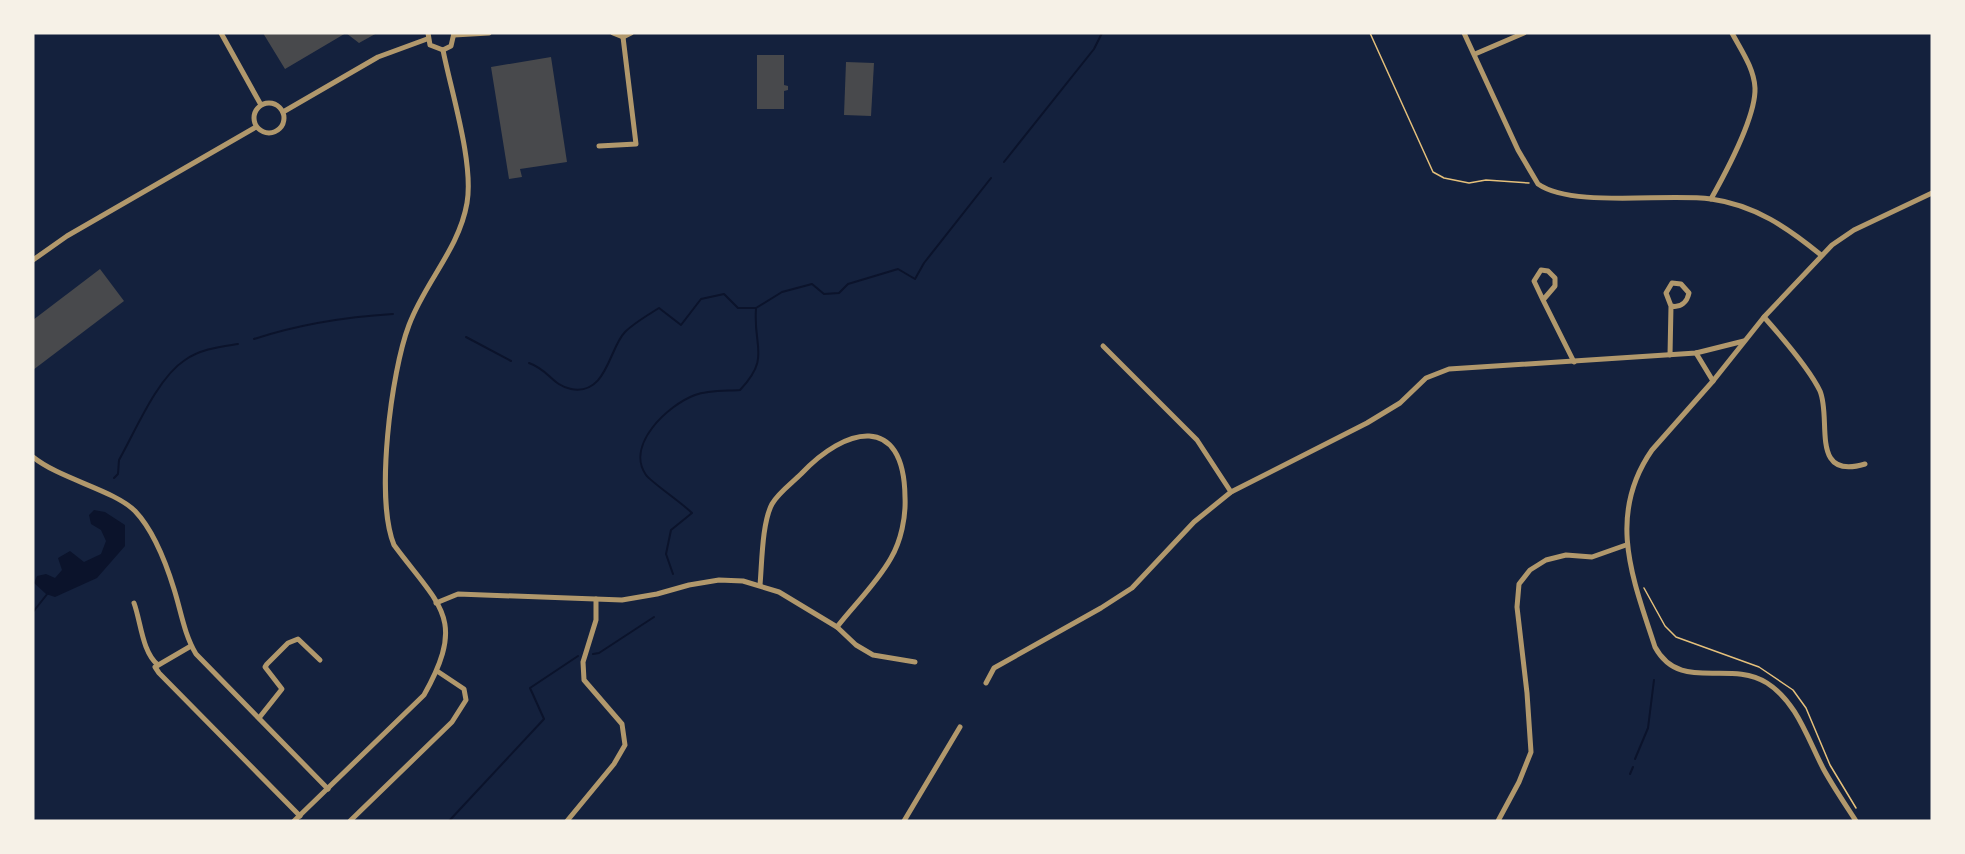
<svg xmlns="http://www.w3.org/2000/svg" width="1965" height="854" viewBox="0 0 1965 854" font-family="Figtree,sans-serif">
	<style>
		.water { fill: #0b132b }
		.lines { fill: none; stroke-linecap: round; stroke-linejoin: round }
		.stream { stroke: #0b132b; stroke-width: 2 }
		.building { fill: #48494c }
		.path { stroke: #e5c07b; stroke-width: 1.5 }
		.minor { stroke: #b1986c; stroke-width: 5 }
	</style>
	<rect width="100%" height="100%" fill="#14213d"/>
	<polygon class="water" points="94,510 105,512 125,525 125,546 97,578 55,597 46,594 34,583 37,576 46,574 55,578 62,570 58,558 70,551 84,562 101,554 106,541 101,530 91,524 89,515"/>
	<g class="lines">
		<g class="stream">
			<polyline points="1004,162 1094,49 1102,33"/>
			<polyline points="466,337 511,361"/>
			<path d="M 254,339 C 300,324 344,317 393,314"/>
			<path d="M 529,363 C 549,370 552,385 571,389 C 607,396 609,348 625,332 C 634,323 648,315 659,308 L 681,325 L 701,299 L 724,294 L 738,308 L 756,308 L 782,292 L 812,284 L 824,294 L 839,293 L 848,284 L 898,269 L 915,279 L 924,263 L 991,178"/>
			<path d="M 114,478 L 118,474 L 119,460 C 135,432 157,378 185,360 C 201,349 219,347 238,344"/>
			<path d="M 673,574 L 666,554 L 671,530 L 692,513 C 682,503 651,482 646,475 C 625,445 668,405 695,395 C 708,390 726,391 740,390 C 771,357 753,348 756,309"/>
			<polyline points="33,612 48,593"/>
			<polyline points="33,650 33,654"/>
			<polyline points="593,654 599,653 654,617"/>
			<polyline points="1635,759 1648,728 1654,680"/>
			<polyline points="1630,774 1633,767"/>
			<polyline points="449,821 544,719 530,688 578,656"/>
		</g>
	</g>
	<g class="building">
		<polygon points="263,33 377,33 359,43 346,33 285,69"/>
		<polygon points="757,55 784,55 784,85 788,86 788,90 784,91 784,109 757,109"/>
		<polygon points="551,57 567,162 520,169 522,177 509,179 491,67"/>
		<polygon points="846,62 874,63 871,116 844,115"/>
		<polygon points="100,269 124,301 33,370 33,320"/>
	</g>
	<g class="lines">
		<g class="path">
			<polyline points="1370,33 1433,172 1444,178 1469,183 1486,180 1529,183"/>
			<polyline points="1644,588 1665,626 1676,637 1759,667 1793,690 1806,708 1830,765 1856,808"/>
		</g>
		<g class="minor">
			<polyline points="221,33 261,105"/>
			<polyline points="428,33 430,45 443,50 451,46 454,33"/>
			<polyline points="613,33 623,37 631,33"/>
			<path d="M 1464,33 L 1518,150 L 1538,184 C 1572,208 1666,193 1711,199 C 1755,205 1788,228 1821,255"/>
			<polyline points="454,35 489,33"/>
			<polyline points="1475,54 1524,33"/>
			<circle cx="269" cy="118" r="15"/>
			<polyline points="283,112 378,57 427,39"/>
			<polyline points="599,146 636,144 623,37"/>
			<path d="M 1711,199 C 1725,174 1756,117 1755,88 C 1754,68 1741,50 1732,33"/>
			<polyline points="33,260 67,236 256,127"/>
			<polyline points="1543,300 1534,281 1541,270 1548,271 1555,278 1555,286 1543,300 1574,362"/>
			<path d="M 1764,317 C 1780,335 1810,370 1820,391 C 1832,419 1809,481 1865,464"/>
			<polyline points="1103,346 1197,440 1231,492"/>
			<polyline points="1696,353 1713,381"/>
			<path d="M 1670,355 L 1671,306 L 1666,293 L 1672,283 L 1681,284 L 1689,293 C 1687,302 1681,308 1671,306"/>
			<path d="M 33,457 C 60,479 114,490 135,511 C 154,531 166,563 174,589 C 181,611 184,634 196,654 L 328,789"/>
			<path d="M 760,585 C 762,562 762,523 772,504 C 778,493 792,483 801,474 C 845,427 904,412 905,497 C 906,517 901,541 891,558 C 877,583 854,605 837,627"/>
			<path d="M 134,603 C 141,622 142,652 158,665"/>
			<polyline points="436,603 458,594 622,600 657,594 689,585 719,580 743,581 779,592 837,627 856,645 873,655 915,662"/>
			<polyline points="191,646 155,667 159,673 300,816"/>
			<polyline points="986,683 994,668 1101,608 1132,588 1194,522 1231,492 1367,423 1400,403 1426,378 1449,369 1696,353 1744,341"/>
			<polyline points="259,718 282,689 265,667 267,664 288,643 298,639 320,660"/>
			<path d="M 294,821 L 424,695 C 467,618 440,607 394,545 C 375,499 391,372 409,325 C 425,282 459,249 467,203 C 474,163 451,91 443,50"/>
			<polyline points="350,821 452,722 466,700 464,689 437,671"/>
			<polyline points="567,821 614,764 625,745 622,724 584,680 583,662 596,620 596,599"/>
			<polyline points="904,821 960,727"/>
			<polyline points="1498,821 1519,782 1531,752 1527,693 1517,607 1519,584 1530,570 1546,560 1566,555 1592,557 1626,545"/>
			<path d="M 1856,821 C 1845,804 1834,788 1824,770 C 1808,740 1797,702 1767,683 C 1728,659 1680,693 1655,647 C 1633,579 1606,516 1652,450 L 1713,381 L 1764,317 L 1832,245 L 1854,230 L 1932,193"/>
		</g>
	</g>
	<rect width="1965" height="854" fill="none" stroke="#f6f1e7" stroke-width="69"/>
</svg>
